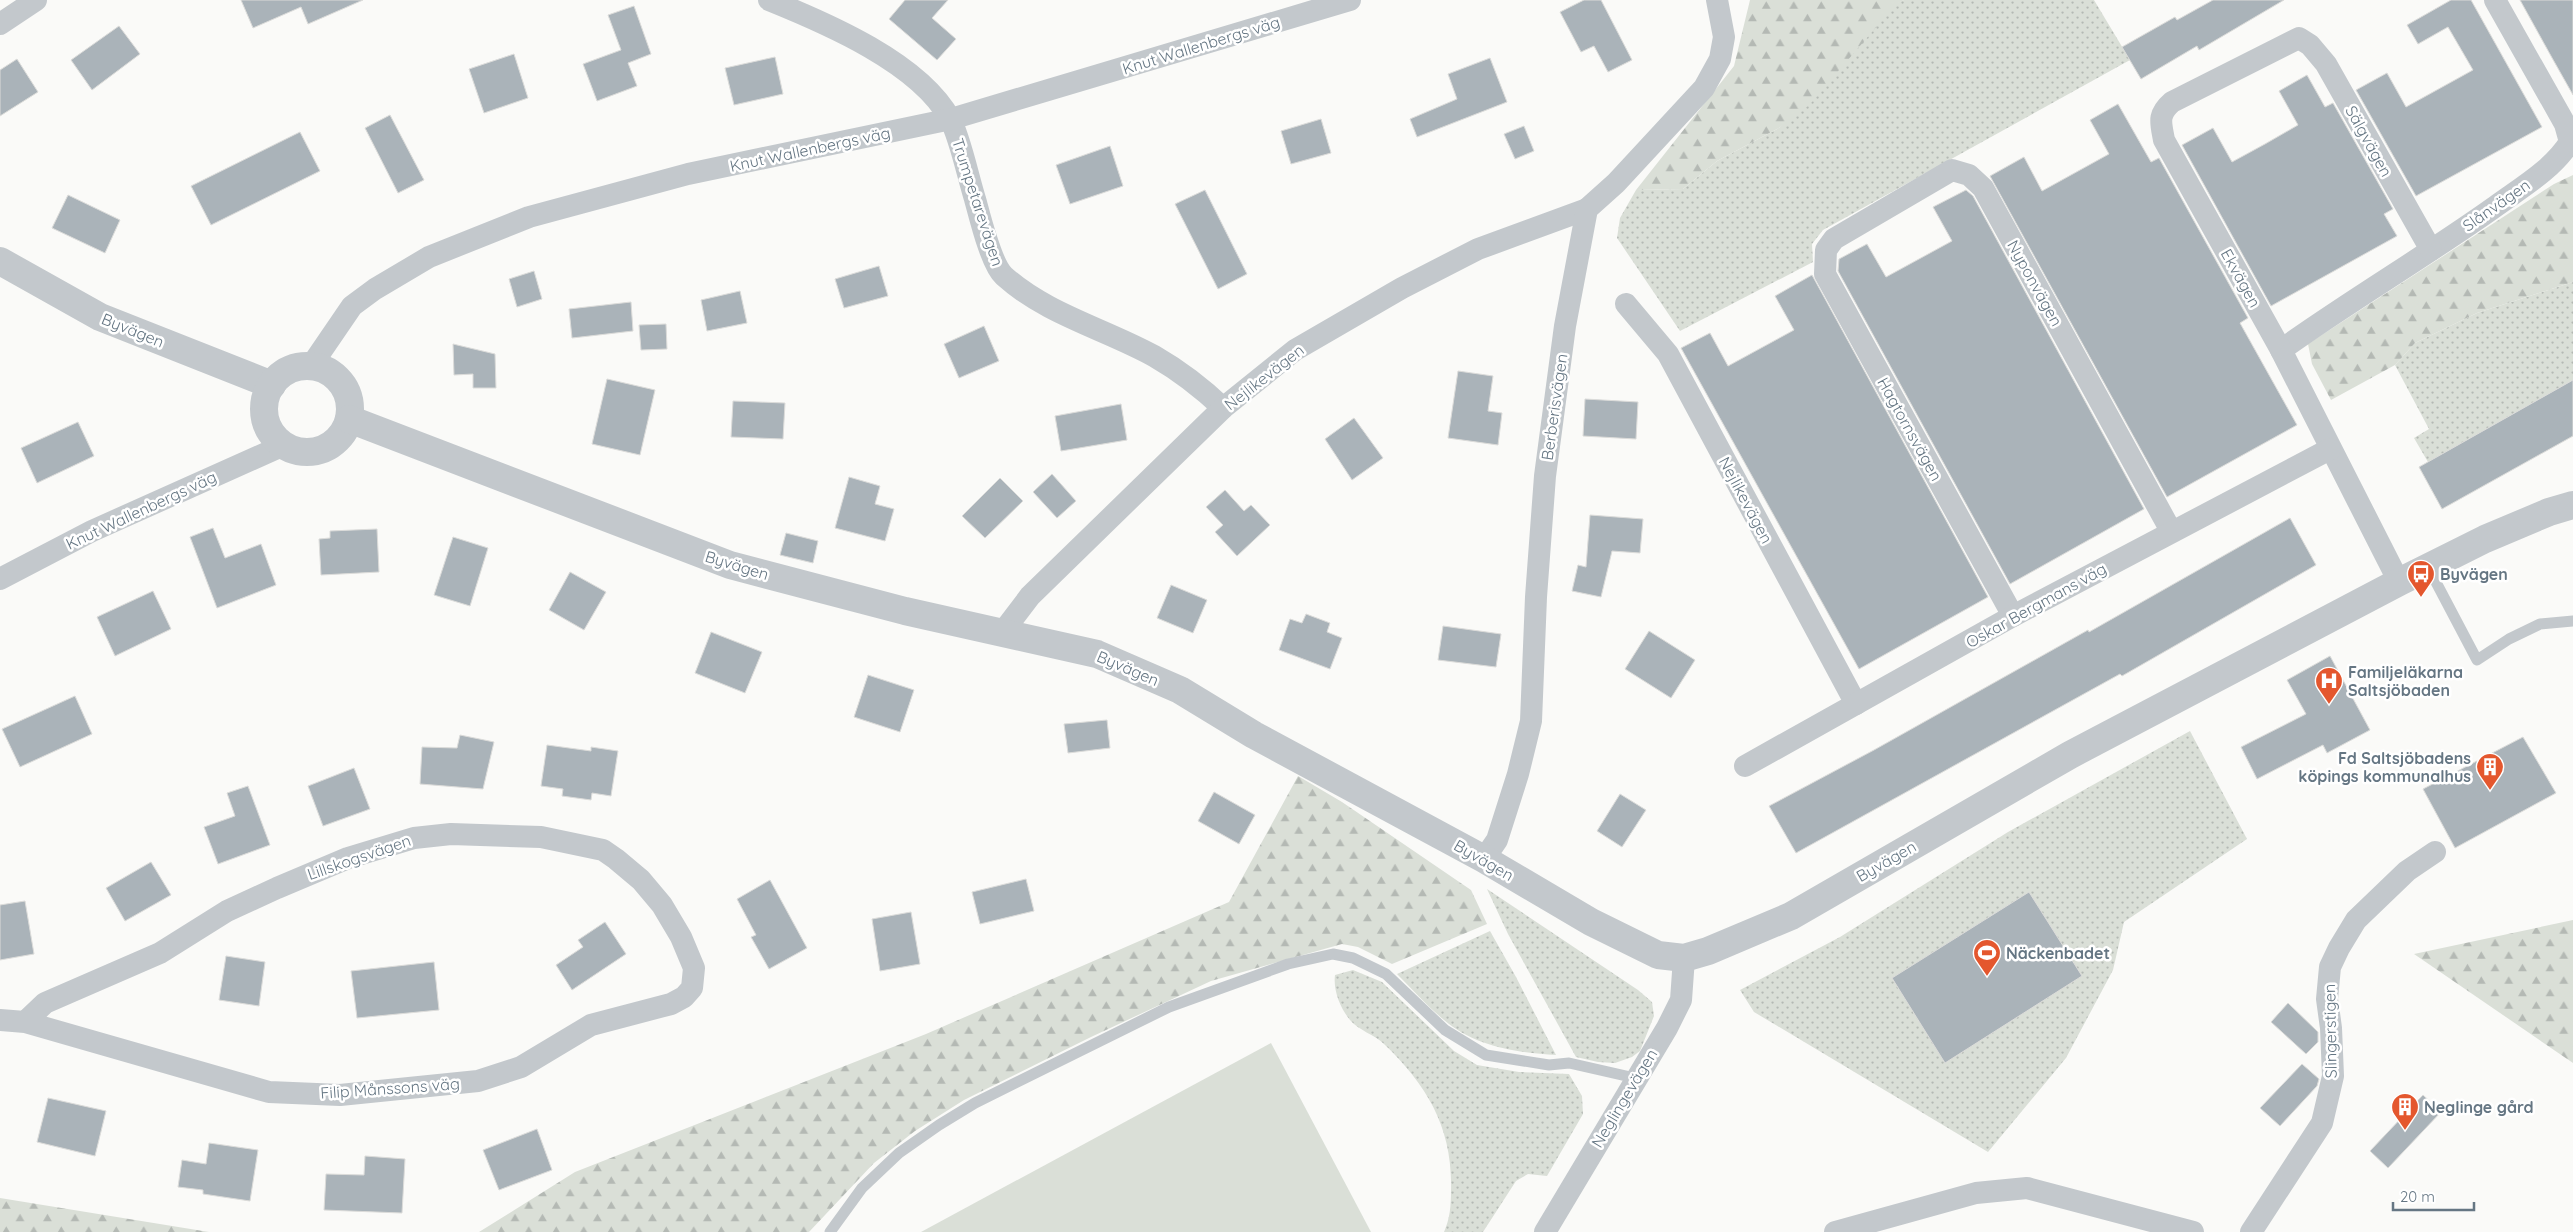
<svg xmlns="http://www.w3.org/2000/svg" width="2573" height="1232" viewBox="0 0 2573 1232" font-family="Quicksand,sans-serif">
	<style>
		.green { fill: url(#green-dots) }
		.forest { fill: url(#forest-firs) }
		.pitch { fill: #dadfd7 }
		.building { fill: #aab3b9; stroke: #dcdcda }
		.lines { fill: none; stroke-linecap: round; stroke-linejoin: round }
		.service { stroke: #c3c8cc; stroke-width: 11 }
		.minor { stroke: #c3c8cc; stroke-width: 22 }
		.tertiary { stroke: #c3c8cc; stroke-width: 28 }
		.labels { text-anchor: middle; stroke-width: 5; stroke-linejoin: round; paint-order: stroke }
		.street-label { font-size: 16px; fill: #657683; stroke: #fff }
		.poi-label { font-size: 16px; font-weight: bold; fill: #657683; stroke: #fff; text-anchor: start }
	</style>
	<defs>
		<pattern id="green-dots" width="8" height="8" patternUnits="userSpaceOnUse" patternTransform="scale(1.25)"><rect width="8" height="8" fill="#dadfd7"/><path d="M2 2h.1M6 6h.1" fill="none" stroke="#b4b9b4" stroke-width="1.8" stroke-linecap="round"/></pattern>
		<pattern id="forest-firs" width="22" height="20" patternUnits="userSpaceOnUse" patternTransform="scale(1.25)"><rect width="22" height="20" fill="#dadfd7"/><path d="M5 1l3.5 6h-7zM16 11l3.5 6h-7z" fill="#b4b9b4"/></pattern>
	</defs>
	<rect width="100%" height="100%" fill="#fafaf8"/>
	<g class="green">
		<polygon points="1904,0 2094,0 2130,60 1823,230 1812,244 1813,262 1680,331 1617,238 1620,218 1636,190 1683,189 1717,161 1779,128 1896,3"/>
		<polygon points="2573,282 2573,380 2428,462 2414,438 2429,429 2395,365 2415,343 2477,313"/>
		<polygon points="2190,731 2247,839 2124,922 2113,970 2066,1058 1988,1152 1754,1012 1740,990 1840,937 2008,832"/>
		<polygon points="1487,889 1638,990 1652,1002 1654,1016 1640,1051 1632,1057 1615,1063 1598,1062 1576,1057 1508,934"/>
		<path d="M 1490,931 L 1516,977 L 1556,1055 C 1517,1053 1474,1046 1444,1020 C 1427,1006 1412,989 1397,974 Z"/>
		<path d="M 1353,970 L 1382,982 L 1454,1051 L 1477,1065 L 1519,1072 L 1569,1074 L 1582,1096 L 1583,1114 L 1547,1176 L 1528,1174 L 1516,1181 L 1483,1232 L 1444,1232 C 1450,1219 1451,1205 1451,1191 C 1453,1129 1428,1086 1384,1044 C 1375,1035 1358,1030 1350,1020 C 1340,1008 1333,990 1335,975 Z"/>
	</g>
	<g class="forest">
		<polygon points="1750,0 1904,0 1896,4 1810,104 1779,128 1717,161 1683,189 1636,190 1734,66"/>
		<polygon points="2573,175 2573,282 2477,313 2415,343 2395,365 2331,400 2312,364 2308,344 2554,184"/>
		<polygon points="1298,776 1342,802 1471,890 1487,924 1392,964 1358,947 1342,944 1211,981 1091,1037 964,1100 915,1131 874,1163 809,1232 479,1232 575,1172 926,1034 1229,902"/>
		<polygon points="2573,920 2573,1063 2414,954"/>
		<polygon points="0,1198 209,1232 0,1232"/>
	</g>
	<polygon class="pitch" points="1271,1043 1371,1232 921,1232"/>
	<g class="building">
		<polygon points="241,0 363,0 308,24 301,7 253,28"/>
		<polygon points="905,0 948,0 932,18 956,39 937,60 889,19"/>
		<polygon points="1584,0 1601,0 1632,60 1608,72 1594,46 1581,52 1560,12"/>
		<polygon points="2213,0 2284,0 2199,50 2197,46 2141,79 2122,47 2175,17 2177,20"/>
		<polygon points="2451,0 2471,0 2542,127 2416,196 2356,90 2387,73 2406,107 2473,70 2448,27 2418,44 2407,25"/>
		<polygon points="2520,0 2573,0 2573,95 2551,56"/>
		<polygon points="634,6 651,54 628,63 637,86 597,101 583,64 621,50 608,15"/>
		<polygon points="119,26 140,54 92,90 71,60"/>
		<polygon points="514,54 528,98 484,113 469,69"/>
		<polygon points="775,57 783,94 734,105 725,68"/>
		<polygon points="1490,58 1507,102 1417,137 1410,119 1457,99 1448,74"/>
		<polygon points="17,59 38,92 0,116 0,70"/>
		<polygon points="2307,75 2325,107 2333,103 2393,209 2384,214 2397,236 2271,306 2182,145 2213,128 2232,162 2265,144 2298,125 2279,91"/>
		<polygon points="2118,104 2151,162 2159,158 2248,318 2240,323 2297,425 2167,497 1990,176 2024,157 2042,191 2109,154 2090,120"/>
		<polygon points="390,115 424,180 398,193 365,128"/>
		<polygon points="1321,119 1331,153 1291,164 1281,131"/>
		<polygon points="1524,126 1534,151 1515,159 1504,134"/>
		<polygon points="300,132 320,171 211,225 191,186"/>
		<polygon points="1110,146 1123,186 1070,204 1056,165"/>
		<polygon points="1205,190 1247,274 1218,289 1175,204"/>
		<polygon points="1966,190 1973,196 2144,509 2010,584 1838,271 1839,259 1867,244 1886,277 1952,241 1933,207"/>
		<polygon points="68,195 120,220 105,253 52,228"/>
		<polygon points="879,266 888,296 844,308 835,279"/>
		<polygon points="534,271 542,299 517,307 509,279"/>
		<polygon points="1812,275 1988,597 1859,669 1681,348 1710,333 1728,366 1794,330 1775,296"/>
		<polygon points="740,291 747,323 707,331 701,300"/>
		<polygon points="631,302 633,331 572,338 569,309"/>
		<polygon points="666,324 667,349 641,350 639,325"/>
		<polygon points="984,326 999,361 959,378 944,344"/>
		<polygon points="453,344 495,354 496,388 473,388 473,374 454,375"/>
		<polygon points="1458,371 1493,376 1488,411 1502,413 1498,445 1448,438"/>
		<polygon points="607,379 655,390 640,455 592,444"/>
		<polygon points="2573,380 2573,436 2442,509 2419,467"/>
		<polygon points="1585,399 1638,402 1636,439 1583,436"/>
		<polygon points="733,401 785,403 783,439 731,437"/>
		<polygon points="1121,404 1127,440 1061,451 1055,416"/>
		<polygon points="1354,418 1383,458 1352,480 1325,439"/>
		<polygon points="78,422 94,456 37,483 21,448"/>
		<polygon points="1052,474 1076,501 1057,518 1033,492"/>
		<polygon points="849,477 880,486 875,504 894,509 885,541 835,528"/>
		<polygon points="1000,478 1023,501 985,538 962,516"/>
		<polygon points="1225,490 1244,511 1251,505 1270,525 1237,556 1215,532 1223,525 1206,507"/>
		<polygon points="1590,515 1643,519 1640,553 1612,551 1601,597 1572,591 1578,565 1586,567"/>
		<polygon points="2290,518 2316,565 2122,676 2120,674 1796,853 1769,806 1874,750 2088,630 2089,632"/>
		<polygon points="213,528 225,558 261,544 276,585 217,608 190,537"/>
		<polygon points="377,529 379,572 321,575 319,539 330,538 330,531"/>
		<polygon points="786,533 818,541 813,563 780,555"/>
		<polygon points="453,537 488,548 470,606 434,595"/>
		<polygon points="570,572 606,592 584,630 549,610"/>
		<polygon points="1171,585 1207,600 1193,633 1157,618"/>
		<polygon points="153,591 171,629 115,656 97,617"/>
		<polygon points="1306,614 1330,623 1327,632 1342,638 1330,669 1279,650 1290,619 1302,623"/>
		<polygon points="1443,626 1501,634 1496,667 1438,660"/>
		<polygon points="1649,631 1695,660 1671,698 1625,669"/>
		<polygon points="711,632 762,652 745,693 695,673"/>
		<polygon points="2330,656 2370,730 2327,753 2323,745 2257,779 2241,747 2306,714 2287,680"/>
		<polygon points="868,675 914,690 900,732 854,717"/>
		<polygon points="75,696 92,734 20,767 2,729"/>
		<polygon points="1107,720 1110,748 1068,753 1064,724"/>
		<polygon points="460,735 494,742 483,789 420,784 422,747 457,748"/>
		<polygon points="2523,737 2556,793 2455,848 2423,789"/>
		<polygon points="547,745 591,751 591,747 618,751 611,796 592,793 591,800 562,796 563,789 541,786"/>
		<polygon points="354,768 370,809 323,826 308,786"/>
		<polygon points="248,786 270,845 218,864 204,827 235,816 227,793"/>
		<polygon points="1214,792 1255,815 1239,844 1198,821"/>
		<polygon points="1620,794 1646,810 1622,847 1597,831"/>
		<polygon points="151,862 171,895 125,921 106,888"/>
		<polygon points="1026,879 1034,911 980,924 972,892"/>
		<polygon points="770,880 807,948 769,969 751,937 756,935 737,899"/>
		<polygon points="2029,892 2082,976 1945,1063 1892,978"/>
		<polygon points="25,901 34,954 0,960 0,905"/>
		<polygon points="911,912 920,964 880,971 872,919"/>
		<polygon points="605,922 626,954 572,990 556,965 583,947 578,940"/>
		<polygon points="226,956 265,962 259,1006 219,1000"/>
		<polygon points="434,962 439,1010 357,1018 351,971"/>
		<polygon points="2288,1003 2318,1032 2318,1042 2306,1054 2271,1022"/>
		<polygon points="2302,1064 2319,1079 2317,1086 2280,1126 2260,1108"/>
		<polygon points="2423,1095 2441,1112 2388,1168 2370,1151"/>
		<polygon points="48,1098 106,1111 95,1156 37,1142"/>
		<polygon points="537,1129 552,1170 499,1190 483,1150"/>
		<polygon points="209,1143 258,1150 250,1201 203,1194 203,1190 178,1187 182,1160 206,1164"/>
		<polygon points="365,1156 405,1159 402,1213 324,1210 326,1174 364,1175"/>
	</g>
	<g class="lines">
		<g class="service">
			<polyline points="2428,567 2477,660 2509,639 2540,624 2573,621"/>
			<polyline points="830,1232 862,1188 899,1153 939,1125 975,1103 1169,1007 1288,964 1333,954 1353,958 1386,974 1445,1030 1486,1055 1549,1065 1569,1063 1635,1078"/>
		</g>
		<g class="minor">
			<path d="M 769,0 C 826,23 920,63 950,119 C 960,137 968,177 975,199 C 980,217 991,264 1004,276 C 1046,314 1105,329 1154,356 C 1180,371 1202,388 1223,408"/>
			<polyline points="0,24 36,0"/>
			<polyline points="1626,304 1668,354 1856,704"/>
			<path d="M 2281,350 C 2351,300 2426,256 2496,206 C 2522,187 2552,170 2570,142 L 2565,124 L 2495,0"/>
			<polyline points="311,366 352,306 375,289 429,257 529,217 688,174 951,119 1350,0"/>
			<polyline points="0,579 92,531 284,445"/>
			<path d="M 2399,582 L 2281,350 L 2164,140 C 2161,123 2157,115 2172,102 L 2299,38 L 2310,45 L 2326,64 L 2431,250"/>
			<polyline points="2013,616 1825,274 1826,250 1834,239 1952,170 1969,175 1983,188 2171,531"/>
			<polyline points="1002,633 1030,596 1223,408 1295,350 1402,288 1478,249 1587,209"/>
			<polyline points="1745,766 2013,616 2330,449"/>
			<polyline points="1484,859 1497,840 1518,774 1531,721 1536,597 1545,476 1565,326 1587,209 1616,183 1704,88 1720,59 1724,37 1717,0"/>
			<polyline points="0,1020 25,1022 45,1003 160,953 227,911 277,888 348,858 414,838 451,834 541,837 603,850 616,859 641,880 662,905 681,937 694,968 692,988 684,997 671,1004 591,1025 521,1067 478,1081 340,1095 269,1092 25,1022"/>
			<polyline points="1545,1232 1667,1028 1681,1000 1684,958"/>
			<polyline points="1835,1232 1976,1193 2027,1188 2193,1232"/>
			<polyline points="2251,1232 2322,1123 2333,1076 2331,1028 2327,999 2330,967 2339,948 2356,920 2407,871 2435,852"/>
		</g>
		<g class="tertiary">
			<polyline points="0,261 100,317 272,385"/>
			<circle cx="307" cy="409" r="43"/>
			<polyline points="349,419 730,565 905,611 1097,654 1180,690 1254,735 1484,859 1591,922 1658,955 1684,958 1708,951 1791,916 2070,755 2399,582 2485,539 2549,512 2573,505"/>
		</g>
	</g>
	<defs>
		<symbol id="bus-pin" viewBox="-11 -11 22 30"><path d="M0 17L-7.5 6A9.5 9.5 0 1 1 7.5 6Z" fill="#e4572e" stroke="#fff"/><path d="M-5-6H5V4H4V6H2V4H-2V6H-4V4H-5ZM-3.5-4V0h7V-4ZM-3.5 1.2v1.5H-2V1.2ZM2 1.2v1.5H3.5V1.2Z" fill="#fff"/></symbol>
		<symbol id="hospital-pin" viewBox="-11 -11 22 30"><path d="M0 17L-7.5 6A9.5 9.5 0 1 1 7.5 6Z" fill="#e4572e" stroke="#fff"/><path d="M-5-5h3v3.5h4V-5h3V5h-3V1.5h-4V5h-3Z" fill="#fff"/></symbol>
		<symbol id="building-pin" viewBox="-11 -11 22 30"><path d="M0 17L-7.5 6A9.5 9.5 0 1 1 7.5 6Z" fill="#e4572e" stroke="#fff"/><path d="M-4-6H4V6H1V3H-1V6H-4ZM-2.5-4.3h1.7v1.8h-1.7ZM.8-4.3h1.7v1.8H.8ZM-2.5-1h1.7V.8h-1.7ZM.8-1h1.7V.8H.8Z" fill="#fff"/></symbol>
		<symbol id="stadium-pin" viewBox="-11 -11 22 30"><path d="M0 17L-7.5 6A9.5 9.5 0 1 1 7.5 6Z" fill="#e4572e" stroke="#fff"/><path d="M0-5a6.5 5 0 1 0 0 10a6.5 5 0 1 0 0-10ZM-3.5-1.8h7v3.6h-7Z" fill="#fff"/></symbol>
	</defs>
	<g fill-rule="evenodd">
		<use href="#bus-pin" x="2405" y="558" width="32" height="43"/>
		<use href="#hospital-pin" x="2313" y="665" width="32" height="43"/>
		<use href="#building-pin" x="2474" y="751" width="32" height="43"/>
		<use href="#stadium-pin" x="1971" y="937" width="32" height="43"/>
		<use href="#building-pin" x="2389" y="1091" width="32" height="43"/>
	</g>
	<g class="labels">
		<g class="street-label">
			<text transform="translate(1201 45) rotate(-17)" y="6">Knut Wallenbergs väg</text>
			<text transform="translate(2369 141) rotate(61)" y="6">Sälgvägen</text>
			<text transform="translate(810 149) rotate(-12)" y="6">Knut Wallenbergs väg</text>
			<text transform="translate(978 202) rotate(72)" y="6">Trumpetarevägen</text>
			<text transform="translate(2496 205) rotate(-35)" y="6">Slånvägen</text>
			<text transform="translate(2241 278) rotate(61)" y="6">Ekvägen</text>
			<text transform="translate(2035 283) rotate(61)" y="6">Nyponvägen</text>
			<text transform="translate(133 330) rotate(22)" y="6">Byvägen</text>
			<text transform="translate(1264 377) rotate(-38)" y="6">Nejlikevägen</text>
			<text transform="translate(1554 407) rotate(-82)" y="6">Berberisvägen</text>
			<text transform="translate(1910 429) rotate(61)" y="6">Hagtornsvägen</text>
			<text transform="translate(1746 500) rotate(62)" y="6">Nejlikevägen</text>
			<text transform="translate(141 510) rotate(-25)" y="6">Knut Wallenbergs väg</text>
			<text transform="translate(737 565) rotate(17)" y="6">Byvägen</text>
			<text transform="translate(2036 605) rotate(-29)" y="6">Oskar Bergmans väg</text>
			<text transform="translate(1128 668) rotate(23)" y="6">Byvägen</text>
			<text transform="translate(359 857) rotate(-19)" y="6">Lillskogsvägen</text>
			<text transform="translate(1484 860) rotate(30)" y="6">Byvägen</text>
			<text transform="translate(1886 861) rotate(-30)" y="6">Byvägen</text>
			<text transform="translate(2330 1031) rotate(-91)" y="6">Slingerstigen</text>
			<text transform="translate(390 1088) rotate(-4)" y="6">Filip Månssons väg</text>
			<text transform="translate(1624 1098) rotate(-59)" y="6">Neglingevägen</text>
		</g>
		<g class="poi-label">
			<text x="2440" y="580">Byvägen</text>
			<text x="2348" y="678">Familjeläkarna<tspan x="2348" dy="18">Saltsjöbaden</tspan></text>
			<text x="2471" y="764" text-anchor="end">Fd Saltsjöbadens<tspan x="2471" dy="18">köpings kommunalhus</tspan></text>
			<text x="2006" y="959">Näckenbadet</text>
			<text x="2424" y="1113">Neglinge gård</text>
		</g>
	</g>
	<path d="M2393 1202v8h81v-8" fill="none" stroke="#657683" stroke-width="2.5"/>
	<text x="2400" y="1202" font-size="15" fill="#657683" stroke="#ffffff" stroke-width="4" paint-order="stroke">20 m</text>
</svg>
